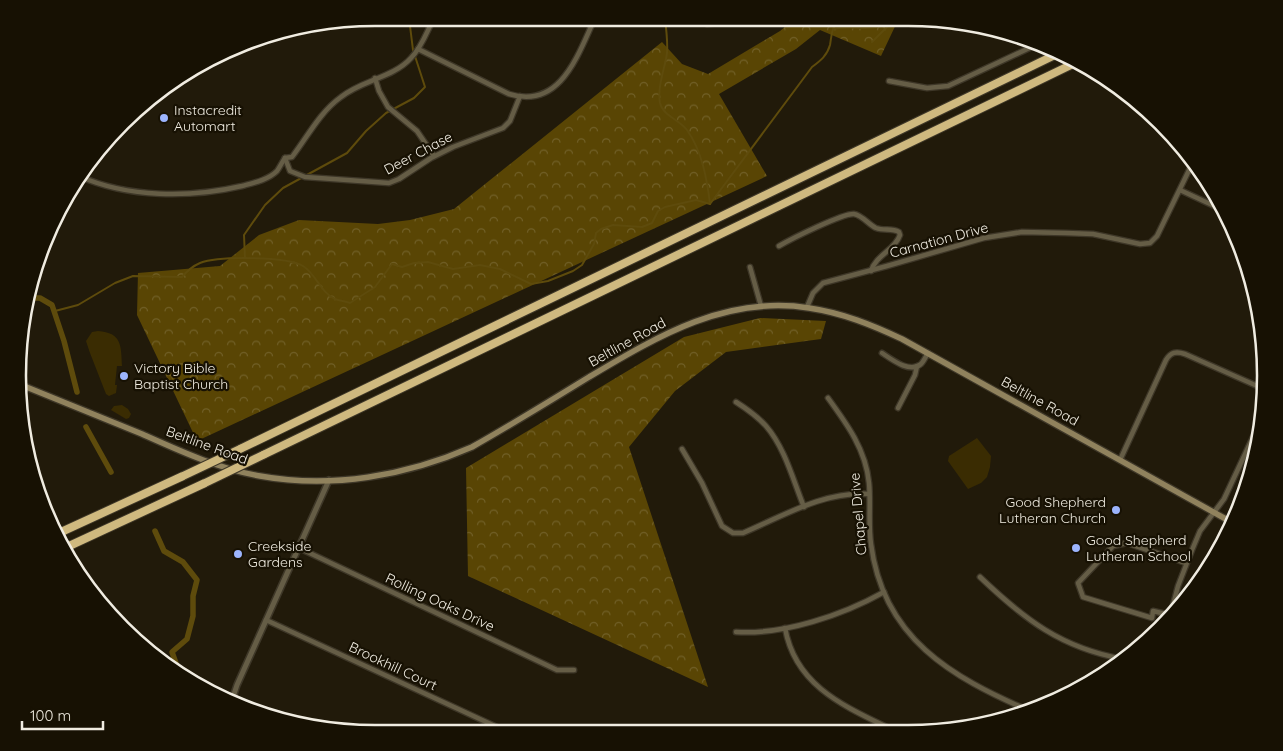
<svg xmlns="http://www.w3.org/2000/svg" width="1283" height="751" viewBox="0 0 1283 751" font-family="Quicksand,sans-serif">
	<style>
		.grass { fill: #3a2c02 }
		.forest { fill: url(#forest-crowns) }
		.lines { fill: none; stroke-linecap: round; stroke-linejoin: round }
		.stream { stroke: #5e4b0c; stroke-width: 2 }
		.canal { stroke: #5e4b0c; stroke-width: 5.5 }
		.minor-casing { stroke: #3e3728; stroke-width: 7 }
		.tertiary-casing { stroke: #3e3728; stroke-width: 8 }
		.secondary-casing { stroke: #3e3728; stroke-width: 8 }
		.motorway-casing { stroke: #3e3728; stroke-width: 10 }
		.minor { stroke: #655d46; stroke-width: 4.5 }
		.tertiary { stroke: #655d46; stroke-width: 5 }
		.secondary { stroke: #90825d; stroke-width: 5.5 }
		.motorway { stroke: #cfb97f; stroke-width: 8 }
		.motorway-bridge-casing { stroke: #3e3728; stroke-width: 10; stroke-linecap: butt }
		.motorway-bridge { stroke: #cfb97f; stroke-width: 8 }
		.poi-dot { fill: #9cb4fd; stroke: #171103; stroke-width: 2 }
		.labels { text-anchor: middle; stroke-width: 4.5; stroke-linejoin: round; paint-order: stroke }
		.poi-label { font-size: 14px; fill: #f0ece1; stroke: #171103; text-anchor: start }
		.street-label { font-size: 14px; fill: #f0ece1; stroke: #171103 }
		.rim { fill: none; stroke: #f0ece1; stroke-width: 2.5 }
	</style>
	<defs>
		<pattern id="forest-crowns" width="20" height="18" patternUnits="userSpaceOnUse" patternTransform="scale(1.25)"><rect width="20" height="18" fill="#594504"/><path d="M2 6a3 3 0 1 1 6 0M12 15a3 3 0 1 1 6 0" fill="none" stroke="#716028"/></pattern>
	</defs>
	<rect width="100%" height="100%" fill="#211a0a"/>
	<g class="grass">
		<path d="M 98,331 C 122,333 121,345 122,366 L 117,366 L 115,385 L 117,385 L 116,393 L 109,396 L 106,394 L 90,353 L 86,341 L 92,332 Z"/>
		<polygon points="122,405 128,409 131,414 129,418 126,419 111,410 114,406"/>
		<polygon points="977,438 991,456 990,467 987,477 981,483 968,489 948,461 949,456"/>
	</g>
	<g class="forest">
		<polygon points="796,18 899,18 881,56 820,30 796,49 719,94 767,176 197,441 137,315 138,273 220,266 259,235 299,220 378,224 410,220 454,209 662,42 682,64 708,74 780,31"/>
		<polygon points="760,318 826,321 821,339 726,352 675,391 629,447 708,687 468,576 466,468 684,337"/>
	</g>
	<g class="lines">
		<g class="stream">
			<path d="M 665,18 C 666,29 668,41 667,53 C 665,68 657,87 660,103 C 663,116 680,120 687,130 C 702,151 707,179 710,204"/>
			<polyline points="872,42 887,27 883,18"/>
			<path d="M 710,204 L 812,67 C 820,61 827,56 830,45 C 831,40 831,35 833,29 C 851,23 877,36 890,18"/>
			<polyline points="245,258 244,235 265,205 283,188 347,153 366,131 386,113 414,98 425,87 413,50 409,18"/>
			<path d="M 55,311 L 78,305 L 115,283 L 133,276 L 182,277 C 187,271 193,266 200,263 C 218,256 287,256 303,266 C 316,274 321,293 335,299 C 340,301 345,301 350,303 L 375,287 L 392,264 L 402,267 L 414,263 L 428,262 L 453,269 L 480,265 L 500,269 L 531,284 L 548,281 L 573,271 L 582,265 L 594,244 L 596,233 L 601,229 L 613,225 L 642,227 L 652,223 L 658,211 L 665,207 L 696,200 L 710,204"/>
		</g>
		<g class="canal">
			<polyline points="30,298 40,298 52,305 64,341 77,392"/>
			<polyline points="86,427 111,472"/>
			<polyline points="155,531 164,551 183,562 197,580 193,596 193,616 187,639 172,652 178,669 177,674"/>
		</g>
		<defs>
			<g id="minor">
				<polyline points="492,18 501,20 505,18"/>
				<polyline points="707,24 722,23 732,18"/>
				<path d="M 418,49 L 509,94 C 561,110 578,54 595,18"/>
				<polyline points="375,78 379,91 388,107 417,131 434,156"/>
				<polyline points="889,81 927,88 948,86 1038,44"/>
				<polyline points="285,158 290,171 305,177 389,183 399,179 431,158 453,147 503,128 510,121 520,96"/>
				<path d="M 285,158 L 292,157 C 308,136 320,112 341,97 C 362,80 393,78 411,58 C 422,47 427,31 434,18"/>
				<path d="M 79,176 C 128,198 190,198 242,186 C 253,183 268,180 277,171 C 280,167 282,162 285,158"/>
				<polyline points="1180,190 1223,210"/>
				<path d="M 779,246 C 791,239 843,213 854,214 C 862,215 869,225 876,228 C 884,231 892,228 899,232 L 900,235 C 895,250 876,255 871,271"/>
				<polyline points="750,267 761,306"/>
				<polyline points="807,307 813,293 823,283 887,266 984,238 1022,232 1066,233 1093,234 1140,244 1150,243 1157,236 1193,162"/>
				<path d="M 882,353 C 891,359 910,374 921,364 C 924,361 926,356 928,353"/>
				<path d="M 828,398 C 847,424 866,450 869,483 C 871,503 868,524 871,544 C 883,638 951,677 1030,711"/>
				<path d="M 736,402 C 747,409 757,416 766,426 C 785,448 793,480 804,507"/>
				<polyline points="898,408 915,375 917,366"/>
				<path d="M 682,449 L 702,483 L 722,526 L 733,533 L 743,533 C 783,516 824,491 869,494"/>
				<path d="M 1120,460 L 1166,360 C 1171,352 1176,351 1185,354 L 1264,389"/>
				<polyline points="299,548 557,670 574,670"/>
				<path d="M 980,577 C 1024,619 1061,648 1123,659"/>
				<polyline points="1171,613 1178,586 1192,550 1200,531 1224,499 1261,420"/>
				<polyline points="1170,615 1153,611 1152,618 1083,597 1078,583 1113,546 1127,543 1186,563"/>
				<polyline points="266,620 510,733"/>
				<path d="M 785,628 C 796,689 849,708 899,733"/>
				<path d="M 736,632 C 784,635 843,615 884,592"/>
			</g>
			<polyline id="tertiary" points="232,700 237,685 329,480"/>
			<path id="secondary" d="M 19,384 C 60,401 101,417 142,434 C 180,451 219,469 260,476 C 331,489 406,476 472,447 C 511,425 550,401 589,377 C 658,336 726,295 809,308 C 843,313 872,325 902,339 L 1233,523"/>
			<g id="motorway">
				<polyline points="240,449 1057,54"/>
				<polyline points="263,455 1075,63"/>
				<polyline points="59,533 183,476"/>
				<polyline points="67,547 205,483"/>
			</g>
		</defs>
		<use href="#minor" class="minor-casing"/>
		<use href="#tertiary" class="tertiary-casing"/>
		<use href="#secondary" class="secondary-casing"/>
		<use href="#motorway" class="motorway-casing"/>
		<use href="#minor" class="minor"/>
		<use href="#tertiary" class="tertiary"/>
		<use href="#secondary" class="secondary"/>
		<use href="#motorway" class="motorway"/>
		<defs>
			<g id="motorway-bridge">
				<polyline points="183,476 240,449"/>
				<polyline points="205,483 263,455"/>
			</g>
		</defs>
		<use href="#motorway-bridge" class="motorway-bridge-casing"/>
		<use href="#motorway-bridge" class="motorway-bridge"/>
	</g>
	<g class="poi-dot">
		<circle cx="164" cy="118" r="5"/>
		<circle cx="124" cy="376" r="5"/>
		<circle cx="1116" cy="510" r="5"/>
		<circle cx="1076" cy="548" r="5"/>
		<circle cx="238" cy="554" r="5"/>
	</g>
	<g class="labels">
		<g class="poi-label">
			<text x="174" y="115">Instacredit<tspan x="174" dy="16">Automart</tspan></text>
			<text x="134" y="373">Victory Bible<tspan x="134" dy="16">Baptist Church</tspan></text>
			<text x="1106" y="507" text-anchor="end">Good Shepherd<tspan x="1106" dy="16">Lutheran Church</tspan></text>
			<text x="1086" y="545">Good Shepherd<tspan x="1086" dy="16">Lutheran School</tspan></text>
			<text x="248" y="551">Creekside<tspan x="248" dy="16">Gardens</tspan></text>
		</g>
		<g class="street-label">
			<text transform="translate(418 153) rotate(-28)" y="5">Deer Chase</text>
			<text transform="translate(939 240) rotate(-15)" y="5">Carnation Drive</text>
			<text transform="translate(627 342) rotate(-29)" y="5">Beltline Road</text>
			<text transform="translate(1040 401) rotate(29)" y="5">Beltline Road</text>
			<text transform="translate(207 445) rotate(20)" y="5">Beltline Road</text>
			<text transform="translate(858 514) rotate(-95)" y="5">Chapel Drive</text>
			<text transform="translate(440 602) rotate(25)" y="5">Rolling Oaks Drive</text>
			<text transform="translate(393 666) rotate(25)" y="5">Brookhill Court</text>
		</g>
	</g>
	<path d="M0 0H1283V751H0ZM375 26H908A349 349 0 0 1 1257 375V376A349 349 0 0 1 908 725H375A349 349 0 0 1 26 376V375A349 349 0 0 1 375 26Z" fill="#171103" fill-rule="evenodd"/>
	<path class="rim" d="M375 26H908A349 349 0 0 1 1257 375V376A349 349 0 0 1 908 725H375A349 349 0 0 1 26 376V375A349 349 0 0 1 375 26Z"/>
	<path d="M22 721v8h81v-8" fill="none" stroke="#f0ece1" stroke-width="2.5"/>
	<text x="30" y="721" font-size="15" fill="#f0ece1" stroke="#171103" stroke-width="4" paint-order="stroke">100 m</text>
</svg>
